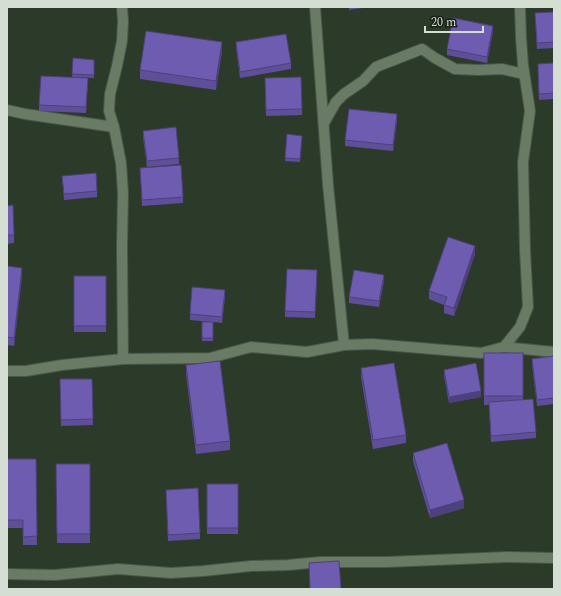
<svg xmlns="http://www.w3.org/2000/svg" width="561" height="596" viewBox="0 0 561 596" font-family="Spectral,serif">
	<style>
		.lines { fill: none; stroke-linecap: round; stroke-linejoin: round }
		.minor-casing { stroke: #4a5747; stroke-width: 12 }
		.minor { stroke: #697a65; stroke-width: 10 }
		.wall { fill: #5f4f98 }
		.shaded-wall { fill: #4d407c }
		.building { fill: #6e5cb1; stroke: #4d407c }
	</style>
	<rect width="100%" height="100%" fill="#2c3b29"/>
	<g class="lines">
		<defs>
			<g id="minor">
				<polyline points="122,7 123,21 122,41 117,66 110,94 109,111 114,127 121,163 123,193 122,247 123,359"/>
				<polyline points="315,7 328,185 344,345"/>
				<polyline points="7,110 25,114 114,127"/>
				<polyline points="324,123 336,102 344,94 363,81 376,67 422,49 435,58 455,69 479,70 502,69 524,74"/>
				<polyline points="504,347 520,327 528,307 525,250 523,162 530,111 523,65 521,38 520,7"/>
				<polyline points="7,371 26,371 62,365 123,359 210,358 251,347 307,352 344,345 372,344 481,353 504,347 554,352"/>
				<polyline points="7,574 55,575 118,569 171,573 203,571 251,566 288,565 320,562 387,562 507,557 554,558"/>
			</g>
		</defs>
		<use href="#minor" class="minor-casing"/>
		<use href="#minor" class="minor"/>
	</g>
	<g class="wall">
		<polygon points="349,7 369,7 349,10"/>
		<polygon points="554,12 554,48 537,49 535,13"/>
		<polygon points="493,31 487,63 447,55 447,49"/>
		<polygon points="236,42 291,63 291,69 240,78 236,48"/>
		<polygon points="222,51 216,90 140,79 140,70"/>
		<polygon points="73,58 94,60 94,78 72,77"/>
		<polygon points="554,63 554,99 539,100 538,64"/>
		<polygon points="88,78 86,113 39,111 39,105"/>
		<polygon points="265,78 302,109 302,115 266,116"/>
		<polygon points="397,120 393,151 345,146 345,140"/>
		<polygon points="143,131 179,158 179,164 147,167 143,137"/>
		<polygon points="287,134 302,136 300,162 285,161"/>
		<polygon points="140,168 183,197 183,203 142,206"/>
		<polygon points="62,176 97,191 97,197 64,200"/>
		<polygon points="7,206 14,235 14,243 7,244"/>
		<polygon points="475,254 454,316 444,313 444,305 429,299 429,291"/>
		<polygon points="7,266 22,276 14,346 7,345"/>
		<rect x="74" y="276" width="32" height="56"/>
		<polygon points="317,276 315,318 285,317 285,311"/>
		<polygon points="384,281 379,307 349,303 349,297"/>
		<polygon points="225,296 222,323 213,322 213,341 202,341 202,322 210,322 190,320 190,314"/>
		<polygon points="484,353 523,353 523,400 536,432 536,438 491,442 489,405 484,405"/>
		<polygon points="554,356 554,404 537,406 532,365 532,359"/>
		<polygon points="186,365 230,441 230,450 196,454 186,374"/>
		<polygon points="361,368 406,435 406,443 373,449 361,377"/>
		<polygon points="444,370 481,397 449,403 444,376"/>
		<polygon points="60,379 92,379 93,425 61,426"/>
		<polygon points="413,453 464,508 430,518 413,461"/>
		<polygon points="7,459 36,459 37,545 23,545 23,528 7,528"/>
		<polygon points="56,464 90,464 90,543 57,543"/>
		<rect x="207" y="484" width="31" height="50"/>
		<polygon points="166,490 200,533 200,539 168,541"/>
	</g>
	<g class="shaded-wall">
		<polygon points="493,26 493,31 487,63 487,57"/>
		<polygon points="222,42 222,51 216,90 216,81"/>
		<polygon points="397,114 397,120 393,151 393,145"/>
		<polygon points="475,246 475,254 454,316 454,308"/>
		<polygon points="22,268 22,276 14,346 14,338"/>
		<polygon points="384,275 384,281 379,307 379,301"/>
		<polygon points="225,290 225,296 222,323 222,317"/>
		<polygon points="481,391 481,397 449,403 449,397"/>
		<polygon points="464,500 464,508 430,518 430,510"/>
	</g>
	<g class="building">
		<polygon points="554,12 554,42 537,43 535,13"/>
		<polygon points="453,18 493,26 487,57 447,49"/>
		<polygon points="146,31 222,42 216,81 140,70"/>
		<polygon points="286,34 291,63 240,72 236,42"/>
		<polygon points="73,58 94,60 94,75 72,74"/>
		<polygon points="554,63 554,93 539,94 538,64"/>
		<polygon points="41,76 88,78 86,107 39,105"/>
		<polygon points="301,77 302,109 266,110 265,78"/>
		<polygon points="349,109 397,114 393,145 345,140"/>
		<polygon points="176,127 179,158 147,161 143,131"/>
		<polygon points="287,134 302,136 300,159 285,158"/>
		<polygon points="181,165 183,197 142,200 140,168"/>
		<polygon points="96,173 97,191 64,194 62,176"/>
		<polygon points="13,205 14,235 7,235 7,206"/>
		<polygon points="448,237 475,246 454,308 444,305 447,297 429,291"/>
		<polygon points="7,266 22,268 14,338 7,337"/>
		<polygon points="287,269 317,270 315,312 285,311"/>
		<polygon points="354,270 384,275 379,301 349,297"/>
		<rect x="74" y="276" width="32" height="50"/>
		<polygon points="192,287 225,290 222,317 190,314"/>
		<rect x="202" y="322" width="11" height="16"/>
		<rect x="484" y="353" width="39" height="43"/>
		<polygon points="554,356 554,398 537,400 532,359"/>
		<polygon points="220,361 230,441 196,445 186,365"/>
		<polygon points="394,363 406,435 373,440 361,368"/>
		<polygon points="476,363 481,391 449,397 444,370"/>
		<polygon points="60,379 92,379 93,419 61,420"/>
		<polygon points="533,399 536,432 491,436 489,402"/>
		<polygon points="447,443 464,500 430,510 413,453"/>
		<polygon points="7,459 36,459 37,536 23,537 23,520 7,520"/>
		<polygon points="56,464 90,464 90,534 57,534"/>
		<rect x="207" y="484" width="31" height="44"/>
		<polygon points="198,488 200,533 168,535 166,490"/>
		<polygon points="339,561 341,589 310,589 309,563"/>
	</g>
	<rect width="561" height="596" fill="none" stroke="#d5ded3" stroke-width="16"/>
	<path d="M425 26v6h58v-6" fill="none" stroke="#d5ded3" stroke-width="2"/>
	<text x="431" y="26" font-size="12" fill="#d5ded3" stroke="#192018" stroke-width="3" paint-order="stroke">20 m</text>
</svg>
